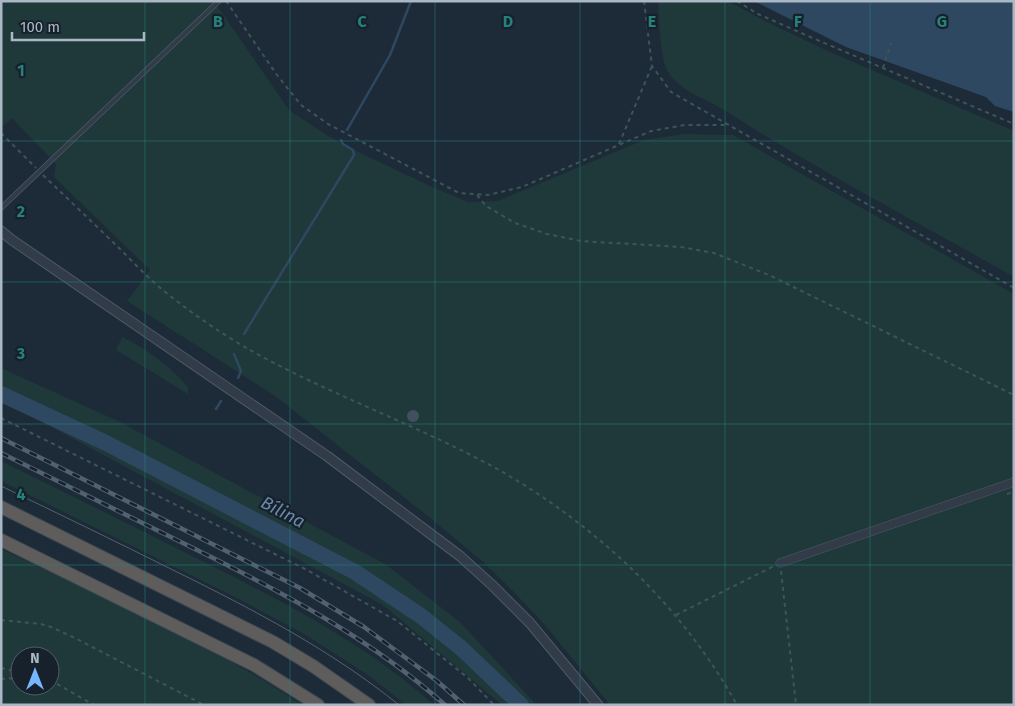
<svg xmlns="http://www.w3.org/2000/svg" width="1015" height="706" viewBox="0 0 1015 706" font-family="'Fira Sans',sans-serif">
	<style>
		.green { fill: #1f3839; fill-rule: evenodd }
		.water { fill: #2f4861 }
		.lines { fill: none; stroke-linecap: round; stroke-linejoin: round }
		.stream { stroke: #2f4861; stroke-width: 2.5 }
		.river { stroke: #2f4861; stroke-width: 16 }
		.building { fill: #405060 }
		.service-casing { stroke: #4e5a66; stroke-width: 5.5 }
		.minor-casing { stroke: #4e5a66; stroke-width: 9 }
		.tertiary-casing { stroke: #4e5a66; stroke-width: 11 }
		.trunk-casing { stroke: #3c4752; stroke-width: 14 }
		.path { stroke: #3d5556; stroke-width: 2; stroke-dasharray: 4 4; stroke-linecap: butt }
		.service { stroke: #313c48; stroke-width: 4 }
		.minor { stroke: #313c48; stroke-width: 8 }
		.tertiary { stroke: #313c48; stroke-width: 9 }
		.trunk { stroke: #5e5d5b; stroke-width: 12 }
		.tram { stroke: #526170; stroke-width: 1 }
		.rail-casing { stroke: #526170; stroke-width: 4.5 }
		.rail { stroke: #17212c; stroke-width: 2.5; stroke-dasharray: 8; stroke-linecap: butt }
		.grid { fill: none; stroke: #26807b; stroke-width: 1; stroke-opacity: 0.55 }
		.labels { text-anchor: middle; stroke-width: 4.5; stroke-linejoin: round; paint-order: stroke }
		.water-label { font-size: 18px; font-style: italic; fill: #688bac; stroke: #17212c }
		.grid-label { font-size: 16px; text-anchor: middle; font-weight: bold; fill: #26807b; stroke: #17212c; stroke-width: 4.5; stroke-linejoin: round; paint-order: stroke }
	</style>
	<rect width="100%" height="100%" fill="#1d2b38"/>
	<g class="green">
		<polygon points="1,1 214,1 289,110 325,134 352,149 430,186 468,202 498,201 644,140 684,134 733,135 1014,294 1014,705 896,705 891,703 890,705 610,705 545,625 512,590 482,561 424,513 275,396 127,301 150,270 54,177 56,164 12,118 1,127"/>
		<path d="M 658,1 L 728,1 L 765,21 L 830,52 L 1014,131 L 1014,277 C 917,222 818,170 724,110 C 706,99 681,92 668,72 C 660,59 659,18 658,1 Z"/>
		<path d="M 122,337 C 147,349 170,366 188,387 L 188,394 L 116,350 Z"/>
		<polygon points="1,368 120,422 385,564 460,622 533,701 533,705 502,705 383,605 1,400"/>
		<path d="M 1,461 C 68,494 135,527 202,561 C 284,602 366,644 434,705 L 406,705 L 368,675 L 304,634 L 233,596 L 1,481 Z"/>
		<path d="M 1,549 C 103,596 208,642 302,705 L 1,705 ZM 20,656 L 50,656 L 50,686 L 20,686 Z"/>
	</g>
	<polygon class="water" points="754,1 1014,1 1014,112 995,106 986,97 846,47"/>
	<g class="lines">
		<g class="stream">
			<polyline points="347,130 390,55 411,1"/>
			<polyline points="244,334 354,155 353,150 343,144 341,140"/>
			<polyline points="234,354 241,371 238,378"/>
			<polyline points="216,409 221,401"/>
		</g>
		<polyline class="river" points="1,394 106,443 355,572 421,616 461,648 521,705"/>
	</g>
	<circle class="building" cx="413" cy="416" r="6"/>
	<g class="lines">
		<defs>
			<polyline id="service" points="1,208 219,1"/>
			<polyline id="minor" points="780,563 1014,482"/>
			<polyline id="tertiary" points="1,231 12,240 327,456 460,556 492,585 530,623 598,705"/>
			<g id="trunk">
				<polyline points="1,507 273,642 313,666 369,705"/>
				<polyline points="1,540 254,665 318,705"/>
			</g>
		</defs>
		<use href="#service" class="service-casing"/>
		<use href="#minor" class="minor-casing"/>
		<use href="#tertiary" class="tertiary-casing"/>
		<use href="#trunk" class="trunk-casing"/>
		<g class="path">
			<polyline points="226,1 277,75 301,105 328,124 459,193 488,195 522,187 651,131 685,125 729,125"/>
			<polyline points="644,1 652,66 671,92 1014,288"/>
			<polyline points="737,1 758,14 815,39 1014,124"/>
			<polyline points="883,68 891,43"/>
			<polyline points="1,133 36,168"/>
			<polyline points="619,144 652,66"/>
			<path d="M 43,175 C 67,198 92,222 117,246 C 130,259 144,274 158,286 C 184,308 220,333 250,350 C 330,395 418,425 499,470 C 597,526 682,606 737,705"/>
			<polyline points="477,195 486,206 515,223 547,234 581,241 681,247 714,253 771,276 1014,395"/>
			<polyline points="1,418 307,570 397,621 468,678 494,705"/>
			<polyline points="1007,494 1014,492"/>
			<polyline points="781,571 796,705"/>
			<polyline points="676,615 774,566"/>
			<polyline points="1,620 41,624 51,627 75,638 204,705"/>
			<polyline points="1,668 20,672"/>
			<polyline points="1,679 20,678"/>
			<polyline points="50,680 94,705"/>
		</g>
		<use href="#service" class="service"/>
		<use href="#minor" class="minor"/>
		<use href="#tertiary" class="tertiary"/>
		<use href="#trunk" class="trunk"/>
		<path class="tram" d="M 1,486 C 59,514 117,542 175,571 C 254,610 331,650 399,705"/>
		<defs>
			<g id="rail">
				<polyline points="1,438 300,588 364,627 437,681 464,705"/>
				<path d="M 1,453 C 66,485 130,517 195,549 C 284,593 371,639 445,705"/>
			</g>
		</defs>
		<use href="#rail" class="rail-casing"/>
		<use href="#rail" class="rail"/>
	</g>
	<path class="grid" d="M 145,1 L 145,705M 290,1 L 290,705M 435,1 L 435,705M 580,1 L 580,705M 725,1 L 725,705M 870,1 L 870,705M 1,141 L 1014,141M 1,282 L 1014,282M 1,424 L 1014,424M 1,565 L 1014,565"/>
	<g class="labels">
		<g class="water-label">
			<text transform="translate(283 512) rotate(28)" y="6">Bílina</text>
		</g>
	</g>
	<g class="grid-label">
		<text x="218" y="27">B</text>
		<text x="362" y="27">C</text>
		<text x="508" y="27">D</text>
		<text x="652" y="27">E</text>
		<text x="798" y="27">F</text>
		<text x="942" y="27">G</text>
		<text x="21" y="76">1</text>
		<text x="21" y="217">2</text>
		<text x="21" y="359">3</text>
		<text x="21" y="500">4</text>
	</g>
	<rect width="1015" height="706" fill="none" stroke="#aab7c5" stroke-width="5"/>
	<g transform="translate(35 671)"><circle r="24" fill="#17212c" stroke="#525d69"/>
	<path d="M0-4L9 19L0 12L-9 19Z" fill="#76b6ff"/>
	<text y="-8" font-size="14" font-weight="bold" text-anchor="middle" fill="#aab7c5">N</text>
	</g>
	<path d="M12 32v8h132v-8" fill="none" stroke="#aab7c5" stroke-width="2.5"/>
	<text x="20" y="32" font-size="15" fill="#aab7c5" stroke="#17212c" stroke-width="4" paint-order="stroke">100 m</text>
</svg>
